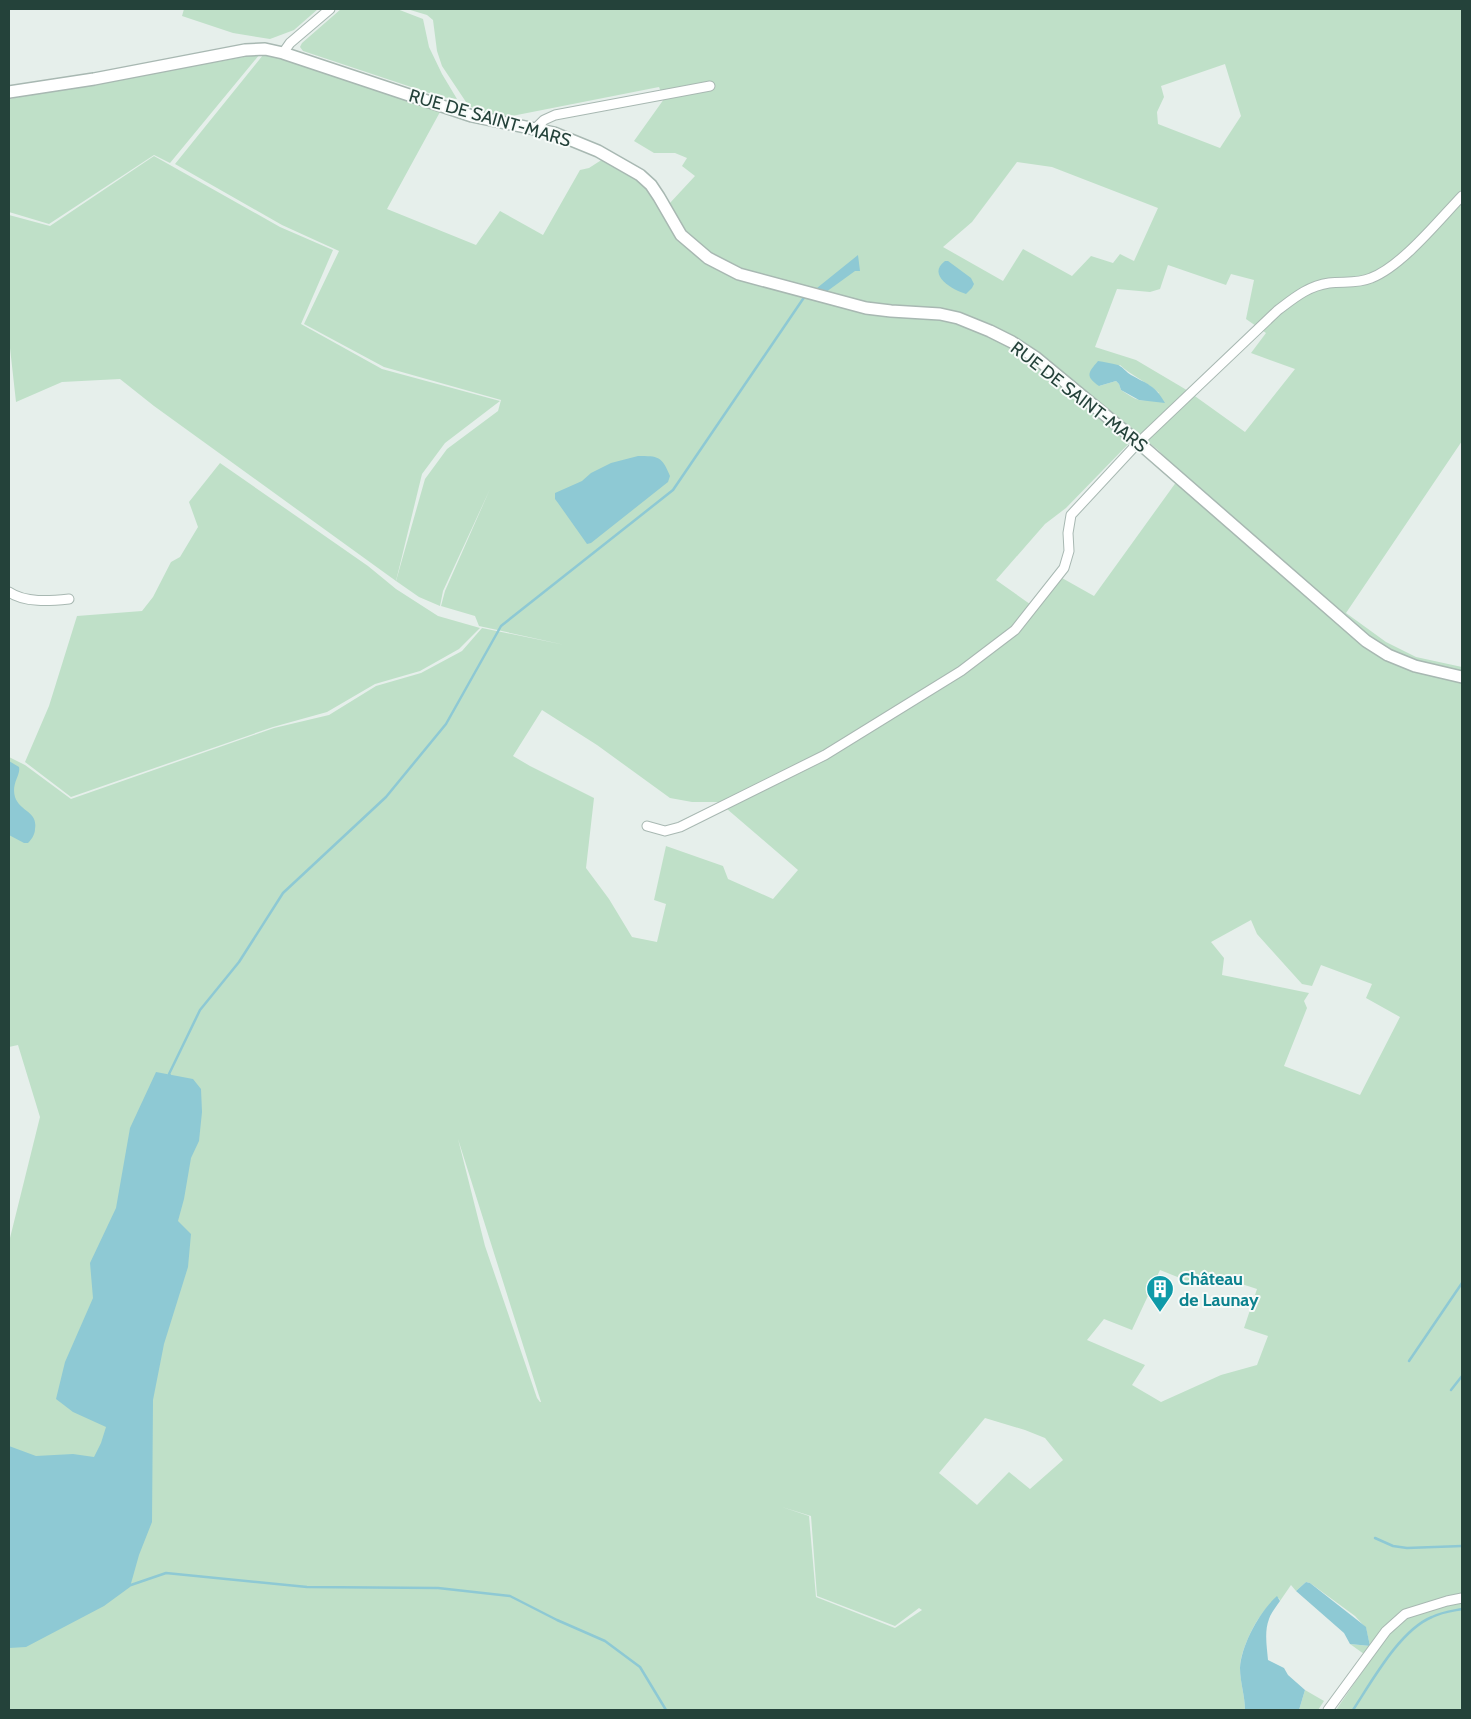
<svg xmlns="http://www.w3.org/2000/svg" width="1471" height="1719" viewBox="0 0 1471 1719" font-family="Cabin,sans-serif">
	<style>
		.green { fill: #bfe0c8; fill-rule: evenodd }
		.water { fill: #8ec9d4 }
		.lines { fill: none; stroke-linecap: round; stroke-linejoin: round }
		.stream { stroke: #8ec9d4; stroke-width: 2.5 }
		.minor-casing { stroke: #a8b8b2; stroke-width: 11 }
		.tertiary-casing { stroke: #a8b8b2; stroke-width: 14 }
		.minor { stroke: #fff; stroke-width: 9 }
		.tertiary { stroke: #fff; stroke-width: 11 }
		.labels { text-anchor: middle; stroke-width: 4; stroke-linejoin: round; paint-order: stroke }
		.street-label { font-size: 18px; fill: #24423a; stroke: #f7fbf9 }
		.culture-label { font-size: 18px; font-weight: bold; fill: #0d838f; stroke: #f7fbf9; text-anchor: start }
	</style>
	<rect width="100%" height="100%" fill="#e6efeb"/>
	<g class="green">
		<polygon points="184,9 318,9 294,30 270,39 233,33 182,16"/>
		<polygon points="341,9 397,9 423,19 429,47 442,74 457,99 441,97 303,51 300,47 302,43"/>
		<path d="M 407,9 L 1462,9 L 1462,441 L 1346,613 L 1386,642 L 1416,657 L 1462,667 L 1462,1710 L 1336,1710 L 1371,1659 L 1350,1644 L 1370,1646 L 1366,1628 L 1355,1616 L 1310,1583 L 1306,1582 L 1296,1591 L 1291,1585 L 1280,1601 L 1279,1598 C 1260,1607 1241,1647 1240,1667 C 1240,1682 1245,1696 1245,1710 L 9,1710 L 9,1242 L 40,1117 L 18,1045 L 9,1047 L 9,757 L 25,765 L 71,799 L 274,728 L 329,715 L 376,686 L 421,673 L 462,651 L 482,628 L 565,645 L 479,626 L 475,616 L 441,606 L 445,591 L 490,489 L 443,591 L 440,606 L 419,597 L 396,581 L 425,479 L 447,449 L 498,411 L 501,400 L 384,367 L 304,324 L 339,251 L 282,225 L 175,164 L 263,55 L 283,58 L 440,112 L 387,209 L 476,245 L 500,211 L 543,235 L 580,170 L 589,168 L 603,159 C 626,172 650,183 659,209 L 669,204 L 695,176 L 682,166 L 687,158 L 675,153 L 654,153 L 634,141 L 664,99 L 659,87 L 507,117 L 476,110 L 468,105 L 442,66 L 437,51 L 433,20 L 427,15 ZM 1225,64 L 1241,116 L 1220,148 L 1158,124 L 1157,112 L 1164,97 L 1161,86 ZM 1017,162 L 1052,167 L 1158,208 L 1134,261 L 1120,254 L 1113,263 L 1091,256 L 1072,276 L 1023,249 L 1003,281 L 943,247 L 972,222 ZM 1168,265 L 1226,285 L 1231,274 L 1254,280 L 1246,319 L 1266,333 L 1251,353 L 1295,369 L 1245,432 L 1185,389 L 1136,360 L 1095,347 L 1117,289 L 1150,292 L 1160,289 ZM 1120,365 C 1132,376 1147,382 1159,393 C 1142,405 1138,401 1121,390 L 1119,384 L 1116,381 L 1099,386 ZM 1138,434 L 1157,449 L 1182,474 L 1094,596 L 1062,578 L 1037,609 L 996,580 L 1045,524 L 1066,508 ZM 542,710 L 597,745 L 670,798 L 692,802 L 721,802 L 727,809 L 798,870 L 773,899 L 728,879 L 723,866 L 666,846 L 654,900 L 666,904 L 657,942 L 632,937 L 609,899 L 586,868 L 594,798 L 530,766 L 513,756 ZM 1251,920 L 1257,934 L 1302,984 L 1312,986 L 1321,965 L 1372,984 L 1366,998 L 1400,1017 L 1360,1095 L 1284,1066 L 1307,1008 L 1304,1001 L 1309,993 L 1222,975 L 1224,958 L 1211,942 ZM 458,1139 L 541,1402 L 540,1402 L 537,1398 L 485,1246 ZM 1160,1270 L 1195,1284 L 1202,1271 L 1257,1289 L 1244,1328 L 1268,1336 L 1257,1365 L 1221,1375 L 1161,1402 L 1132,1385 L 1145,1365 L 1087,1340 L 1104,1319 L 1132,1330 ZM 985,1418 L 1025,1430 L 1045,1438 L 1063,1460 L 1030,1489 L 1009,1472 L 977,1505 L 939,1473 ZM 782,1507 L 811,1516 L 817,1596 L 895,1626 L 919,1608 L 922,1610 L 895,1628 L 816,1597 L 809,1516 Z"/>
		<polygon points="260,54 170,163 154,155 49,224 9,212 9,99"/>
		<polygon points="154,156 280,227 333,250 301,324 382,369 500,401 445,443 422,474 396,581 154,406 120,379 62,382 16,402 9,339 9,215 50,226"/>
		<polygon points="220,463 368,566 396,589 438,616 480,628 459,649 420,671 375,684 327,712 273,727 71,797 25,762 49,706 77,616 142,611 153,597 171,562 180,557 198,527 189,502"/>
		<polygon points="1305,1690 1324,1701 1318,1710 1299,1710"/>
	</g>
	<g class="water">
		<polygon points="858,255 860,271 855,271 826,292 817,288"/>
		<path d="M 945,261 L 948,261 L 971,278 L 974,284 L 972,288 L 966,294 C 953,290 926,275 945,261 Z"/>
		<path d="M 1098,361 C 1104,362 1111,363 1118,365 C 1123,367 1126,372 1131,375 C 1147,384 1155,385 1165,403 L 1139,400 L 1121,390 L 1119,384 L 1116,381 L 1099,386 C 1085,376 1088,373 1098,361 Z"/>
		<path d="M 638,456 C 658,456 662,456 670,476 L 668,482 L 591,543 L 587,544 L 558,503 L 555,499 L 555,493 L 582,481 L 591,473 L 611,463 Z"/>
		<path d="M 9,761 L 19,767 C 21,775 11,783 15,797 C 20,812 38,811 35,829 C 35,834 32,839 28,843 L 24,843 L 9,835 Z"/>
		<polygon points="156,1072 193,1079 201,1089 202,1112 199,1141 191,1158 184,1199 178,1221 191,1234 188,1267 164,1344 153,1400 152,1522 139,1555 130,1587 104,1606 26,1647 9,1648 9,1446 36,1456 73,1454 94,1457 101,1443 106,1427 73,1412 56,1399 65,1362 93,1298 90,1263 116,1208 130,1128"/>
		<polygon points="1306,1582 1310,1583 1361,1623 1366,1627 1370,1646 1350,1644 1344,1633 1296,1591"/>
		<path d="M 1277,1596 L 1280,1601 C 1276,1607 1271,1613 1269,1619 C 1264,1632 1267,1647 1268,1660 L 1284,1668 L 1288,1675 L 1305,1690 L 1299,1710 L 1245,1710 C 1245,1696 1240,1682 1240,1668 C 1241,1645 1260,1611 1277,1596 Z"/>
	</g>
	<g class="lines">
		<g class="stream">
			<polyline points="171,1077 169,1074 200,1010 239,962 283,893 386,797 446,724 501,626 673,490 805,296"/>
			<polyline points="1409,1361 1462,1283"/>
			<polyline points="1451,1390 1462,1376"/>
			<polyline points="1375,1538 1393,1546 1407,1548 1462,1546"/>
			<polyline points="128,1586 166,1573 307,1587 438,1588 510,1596 557,1620 605,1641 640,1667 666,1710"/>
			<path d="M 1353,1710 C 1372,1681 1400,1630 1432,1617 C 1442,1612 1452,1611 1462,1609"/>
		</g>
		<defs>
			<g id="minor">
				<polyline points="283,53 290,43 330,9"/>
				<polyline points="536,128 544,120 555,115 710,86"/>
				<path d="M 9,592 C 25,603 50,601 69,599"/>
				<path d="M 647,826 L 665,831 L 680,827 L 825,755 L 961,671 L 1015,630 L 1064,568 L 1069,551 L 1068,533 L 1071,515 L 1135,446 L 1278,310 C 1294,298 1308,286 1329,283 C 1343,281 1357,284 1371,278 C 1402,266 1439,220 1462,196"/>
				<polyline points="1328,1710 1386,1631 1405,1614 1447,1601 1462,1598"/>
			</g>
			<polyline id="tertiary" points="9,92 94,79 245,50 265,49 283,53 472,116 554,133 598,151 640,175 651,185 659,197 681,235 708,258 739,274 866,308 891,311 940,314 958,318 990,331 1012,342 1035,357 1139,443 1366,641 1388,655 1415,666 1462,677"/>
		</defs>
		<use href="#minor" class="minor-casing"/>
		<use href="#tertiary" class="tertiary-casing"/>
		<use href="#minor" class="minor"/>
		<use href="#tertiary" class="tertiary"/>
	</g>
	<defs>
		<symbol id="building-pin" viewBox="-11 -11 22 30"><path d="M0 17L-7.5 6A9.5 9.5 0 1 1 7.5 6Z" fill="#0f9aa8" stroke="#f7fbf9"/><path d="M-4-6H4V6H1V3H-1V6H-4ZM-2.5-4.3h1.7v1.8h-1.7ZM.8-4.3h1.7v1.8H.8ZM-2.5-1h1.7V.8h-1.7ZM.8-1h1.7V.8H.8Z" fill="#fff"/></symbol>
	</defs>
	<g fill-rule="evenodd">
		<use href="#building-pin" x="1144" y="1273" width="32" height="43"/>
	</g>
	<g class="labels">
		<g class="street-label">
			<text transform="translate(490 118) rotate(16)" y="6">RUE DE SAINT-MARS</text>
			<text transform="translate(1079 397) rotate(38)" y="6">RUE DE SAINT-MARS</text>
		</g>
		<g class="culture-label">
			<text x="1179" y="1285">Château<tspan x="1179" dy="21">de Launay</tspan></text>
		</g>
	</g>
	<rect width="1471" height="1719" fill="none" stroke="#24423a" stroke-width="20"/>
</svg>
